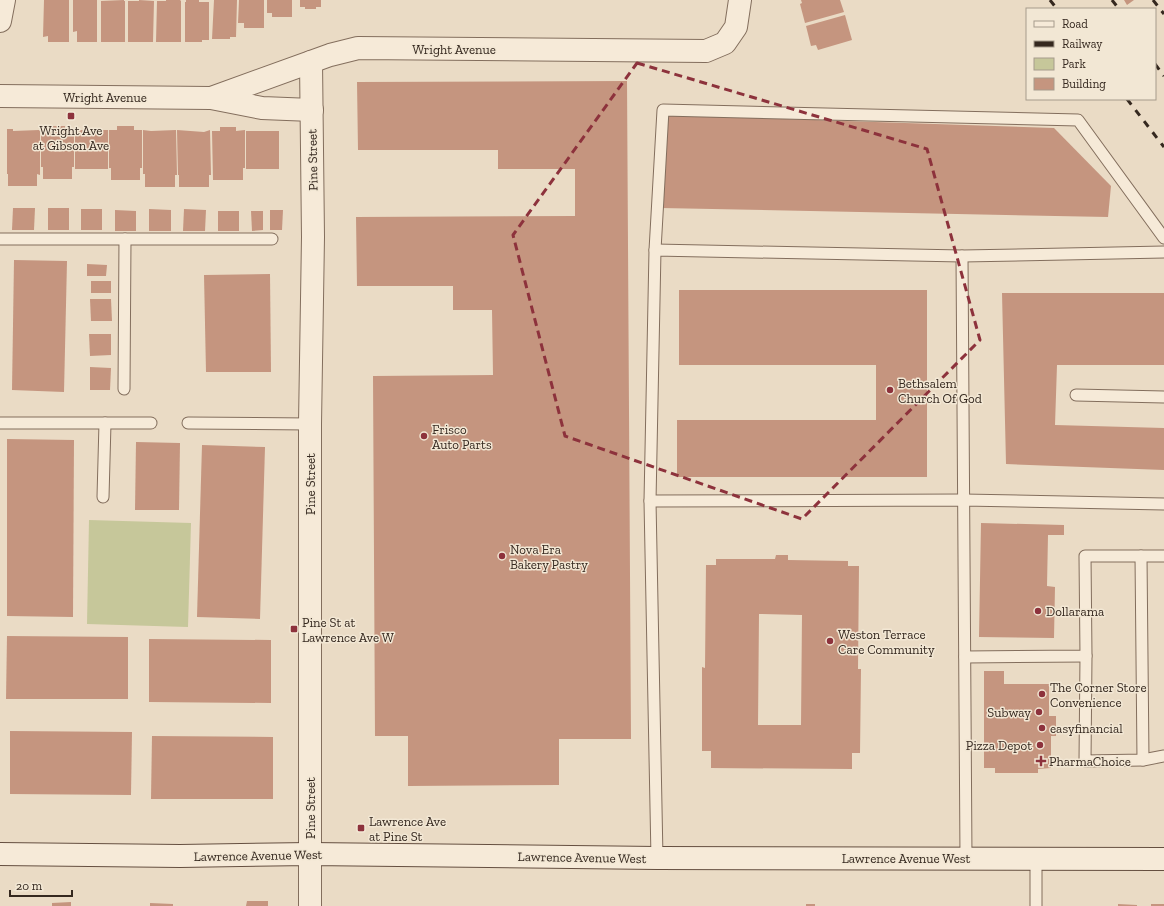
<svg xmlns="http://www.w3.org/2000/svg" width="1164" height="906" viewBox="0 0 1164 906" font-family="'Zilla Slab',serif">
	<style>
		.green { fill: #c6c79a }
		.building { fill: #c5957f; fill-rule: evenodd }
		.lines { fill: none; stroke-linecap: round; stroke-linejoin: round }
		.service-casing { stroke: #836e5d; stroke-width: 13 }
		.minor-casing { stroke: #836e5d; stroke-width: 24 }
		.secondary-casing { stroke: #654f40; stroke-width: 24 }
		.service { stroke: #f6ead8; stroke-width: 11 }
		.minor { stroke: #f6ead8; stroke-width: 22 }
		.secondary { stroke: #f6ead8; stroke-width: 22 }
		.rail { stroke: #35281f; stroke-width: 3; stroke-dasharray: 7 7; stroke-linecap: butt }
		.marked { fill: none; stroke: #8d323c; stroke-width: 3; stroke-dasharray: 8 5; stroke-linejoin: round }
		.poi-dot { fill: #8d323c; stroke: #f2e7d4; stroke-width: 1.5 }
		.labels { text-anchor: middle; stroke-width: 3; stroke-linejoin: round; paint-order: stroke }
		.street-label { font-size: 13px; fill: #35281f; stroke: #f2e7d4 }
		.poi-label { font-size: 13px; fill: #35281f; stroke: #f2e7d4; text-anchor: start }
	</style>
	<rect width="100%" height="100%" fill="#eadbc5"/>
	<polygon class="green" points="89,520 191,523 188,627 87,624"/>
	<g class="building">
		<polygon points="44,0 69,0 69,42 48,42 48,36 43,37"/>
		<polygon points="73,0 97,0 97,42 77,42 77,31 73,32"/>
		<polygon points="124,0 124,1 125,1 125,42 101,42 101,1"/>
		<polygon points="139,0 154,1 153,42 128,42 128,1 139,1"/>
		<polygon points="166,0 180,0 181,1 181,42 156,42 157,1 166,1"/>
		<polygon points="186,0 199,0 199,2 209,2 209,40 202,40 202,42 185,42 185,2 186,2"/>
		<polygon points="214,0 237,0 236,37 230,37 230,39 212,39"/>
		<polygon points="239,0 264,0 264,28 244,28 244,23 238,23"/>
		<polygon points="267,0 292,0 292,17 272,17 272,13 267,13"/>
		<polygon points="300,0 321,0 321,7 316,7 316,9 305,9 305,7 300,7"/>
		<polygon points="801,0 840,0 844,12 805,23 800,4 802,3"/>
		<polygon points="1124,0 1134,0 1127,5"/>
		<polygon points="845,15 852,40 818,50 816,45 811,46 806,26"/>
		<polygon points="627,81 631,739 559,739 559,785 408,786 408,736 375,736 373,376 493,375 492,310 453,310 453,286 357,286 356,217 575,216 575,169 498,169 498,150 358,150 357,82"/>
		<polygon points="665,115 1054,128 1111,186 1108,217 661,208"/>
		<polygon points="49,126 65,126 65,130 74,129 74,167 72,167 72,179 43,179 43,167 41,167 41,130 49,130"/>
		<polygon points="117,126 134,126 134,130 142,130 142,168 140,168 140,180 111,180 111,168 109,168 109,130 117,130"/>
		<polygon points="220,127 236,127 236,131 245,130 245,168 243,168 243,180 213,180 212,131 220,131"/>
		<polygon points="7,129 13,129 13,131 39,130 40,131 40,175 37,174 37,186 8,186 8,174 7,174"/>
		<rect x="75" y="130" width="33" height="39"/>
		<polygon points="143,130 151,131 176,130 177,175 175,175 175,187 145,187 145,174 143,174"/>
		<polygon points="177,130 204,132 210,130 211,175 209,175 209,187 179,187 179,175 178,175"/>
		<rect x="246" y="131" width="33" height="38"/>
		<polygon points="13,208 35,208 34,230 12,230"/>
		<rect x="48" y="208" width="21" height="22"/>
		<rect x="81" y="209" width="21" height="21"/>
		<polygon points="149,209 171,210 171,231 149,231"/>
		<polygon points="184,209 206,210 205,231 183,231"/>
		<polygon points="115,210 136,211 136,231 115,231"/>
		<polygon points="270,210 283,210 282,230 270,230"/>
		<rect x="218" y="211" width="21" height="20"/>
		<polygon points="251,211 263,211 263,230 252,231"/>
		<polygon points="14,260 67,261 64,392 12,390"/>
		<polygon points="87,264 107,265 106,276 87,276"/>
		<polygon points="270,274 271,372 206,372 204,275"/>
		<rect x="91" y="281" width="20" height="12"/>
		<polygon points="679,290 927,290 927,477 677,477 677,420 876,420 876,365 679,365"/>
		<polygon points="1002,293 1164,293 1164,365 1057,365 1055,425 1164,428 1164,470 1006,464"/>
		<polygon points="90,299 111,299 112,321 91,321"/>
		<polygon points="89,334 111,334 111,355 90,356"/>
		<polygon points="90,367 111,368 110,390 90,390"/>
		<polygon points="7,439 74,440 73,617 7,616"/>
		<polygon points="136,442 180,443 179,510 135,510"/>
		<polygon points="202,445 265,447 260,619 197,617"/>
		<polygon points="981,523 1064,525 1064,535 1048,535 1047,586 1055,587 1054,638 979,637"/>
		<path d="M 776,555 L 788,555 L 788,560 L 848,561 L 848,566 L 859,566 L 858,669 L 861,669 L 860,753 L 852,753 L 852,769 L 711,768 L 711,751 L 702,751 L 702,667 L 705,668 L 706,565 L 716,565 L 716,559 L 775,559 ZM 759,614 L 802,615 L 801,725 L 758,725 Z"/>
		<polygon points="7,636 128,637 128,699 6,699"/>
		<polygon points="149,639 271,640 271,703 149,702"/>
		<polygon points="984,671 1004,671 1004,684 1049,684 1049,716 1056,716 1056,736 1051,736 1051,768 1038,769 1038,773 995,773 995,768 984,768"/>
		<polygon points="10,731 132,732 131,795 10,794"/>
		<polygon points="152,736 273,737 273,799 151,799"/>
		<polygon points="247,901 268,901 268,906 246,906"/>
		<polygon points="71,902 71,906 52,906 52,903"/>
		<polygon points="150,903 173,904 173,906 150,906"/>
		<rect x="806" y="904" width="9" height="2"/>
		<polygon points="1118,904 1137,905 1137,906 1118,906"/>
		<rect x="1151" y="904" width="13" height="2"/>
	</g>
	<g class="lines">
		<defs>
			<g id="service">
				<polyline points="0,239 272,239"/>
				<polyline points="655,250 663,110 1078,120 1164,238"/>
				<polyline points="962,256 966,858"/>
				<polyline points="124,389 125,239"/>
				<polyline points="1076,395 1164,397"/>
				<polyline points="0,423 151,423"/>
				<polyline points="188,423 310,424"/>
				<polyline points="103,497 105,423"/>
				<polyline points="650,501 963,500 1164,504"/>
				<polyline points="1086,656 1085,761 1143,760 1141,556"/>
				<polyline points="965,657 1086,656 1085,556 1164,556"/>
				<polyline points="1143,760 1164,756"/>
				<polyline points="657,858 650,501 655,250 962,256 1164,252"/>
				<polyline points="1036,859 1036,906"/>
			</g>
			<g id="minor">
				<polyline points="0,21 4,0"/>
				<polyline points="0,96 211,98 262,108 312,110"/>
				<polyline points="211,98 330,55 358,48 706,51 725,43 736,27 740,0"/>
				<polyline points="310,906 310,424 313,237 311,62"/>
			</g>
			<polyline id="secondary" points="0,854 180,856 310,854 657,858 1164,859"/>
		</defs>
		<use href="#service" class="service-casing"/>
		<use href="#minor" class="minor-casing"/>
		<use href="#secondary" class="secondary-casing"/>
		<use href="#service" class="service"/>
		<use href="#minor" class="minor"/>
		<use href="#secondary" class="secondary"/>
		<g class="rail">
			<polyline points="1050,0 1057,9"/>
			<polyline points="1112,0 1119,9"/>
			<polyline points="1153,0 1164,14"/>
			<polyline points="1155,64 1164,76"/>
			<polyline points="1127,99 1164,147"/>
		</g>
	</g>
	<path class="marked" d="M 637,63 L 927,149 L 980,340 L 802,519 L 565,436 L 513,235 Z"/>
	<g class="poi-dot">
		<rect x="67" y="112" width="8" height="8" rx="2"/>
		<circle cx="890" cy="390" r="4"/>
		<circle cx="424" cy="436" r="4"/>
		<circle cx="502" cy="556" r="4"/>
		<circle cx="1038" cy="611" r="4"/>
		<rect x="290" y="625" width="8" height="8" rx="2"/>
		<circle cx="830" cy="641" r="4"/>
		<circle cx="1042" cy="694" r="4"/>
		<circle cx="1039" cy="712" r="4"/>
		<circle cx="1042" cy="728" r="4"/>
		<circle cx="1040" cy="745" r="4"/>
		<path d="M1039 755h4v4h4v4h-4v4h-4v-4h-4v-4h4z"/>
		<rect x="357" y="824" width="8" height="8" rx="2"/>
	</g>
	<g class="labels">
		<g class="street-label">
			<text x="454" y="54">Wright Avenue</text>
			<text x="105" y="102">Wright Avenue</text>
			<text transform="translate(312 160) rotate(-91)" y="5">Pine Street</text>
			<text transform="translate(310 484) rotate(-90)" y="5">Pine Street</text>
			<text transform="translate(310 808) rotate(-90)" y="5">Pine Street</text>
			<text transform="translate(258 855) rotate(-1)" y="5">Lawrence Avenue West</text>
			<text transform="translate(582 857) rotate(1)" y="5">Lawrence Avenue West</text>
			<text x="906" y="863">Lawrence Avenue West</text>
		</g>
		<g class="poi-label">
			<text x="71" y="135" text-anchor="middle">Wright Ave<tspan x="71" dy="15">at Gibson Ave</tspan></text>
			<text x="898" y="388">Bethsalem<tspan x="898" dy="15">Church Of God</tspan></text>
			<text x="432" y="434">Frisco<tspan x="432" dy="15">Auto Parts</tspan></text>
			<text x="510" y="554">Nova Era<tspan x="510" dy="15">Bakery Pastry</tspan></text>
			<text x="1046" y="616">Dollarama</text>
			<text x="302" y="627">Pine St at<tspan x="302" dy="15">Lawrence Ave W</tspan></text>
			<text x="838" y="639">Weston Terrace<tspan x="838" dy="15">Care Community</tspan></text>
			<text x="1050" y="692">The Corner Store<tspan x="1050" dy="15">Convenience</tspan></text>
			<text x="1031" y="717" text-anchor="end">Subway</text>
			<text x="1050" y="733">easyfinancial</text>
			<text x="1032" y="750" text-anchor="end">Pizza Depot</text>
			<text x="1049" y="766">PharmaChoice</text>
			<text x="369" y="826">Lawrence Ave<tspan x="369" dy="15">at Pine St</tspan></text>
		</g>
	</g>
	<rect x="1026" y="8" width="130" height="92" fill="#f2e7d4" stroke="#a69b8c"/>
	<rect x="1034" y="21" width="20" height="6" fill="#f6ead8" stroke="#a69b8c"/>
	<text x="1062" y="28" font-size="12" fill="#35281f">Road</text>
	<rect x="1034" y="41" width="20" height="6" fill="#35281f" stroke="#a69b8c"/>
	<text x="1062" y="48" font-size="12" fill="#35281f">Railway</text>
	<rect x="1034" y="58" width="20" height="12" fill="#c6c79a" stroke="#a69b8c"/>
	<text x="1062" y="68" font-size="12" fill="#35281f">Park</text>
	<rect x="1034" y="78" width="20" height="12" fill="#c5957f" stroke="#a69b8c"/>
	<text x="1062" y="88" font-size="12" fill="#35281f">Building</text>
	<path d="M10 890v6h62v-6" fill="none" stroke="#35281f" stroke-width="2"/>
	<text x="16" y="890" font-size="12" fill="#35281f" stroke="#f2e7d4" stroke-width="3" paint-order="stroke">20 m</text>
</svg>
